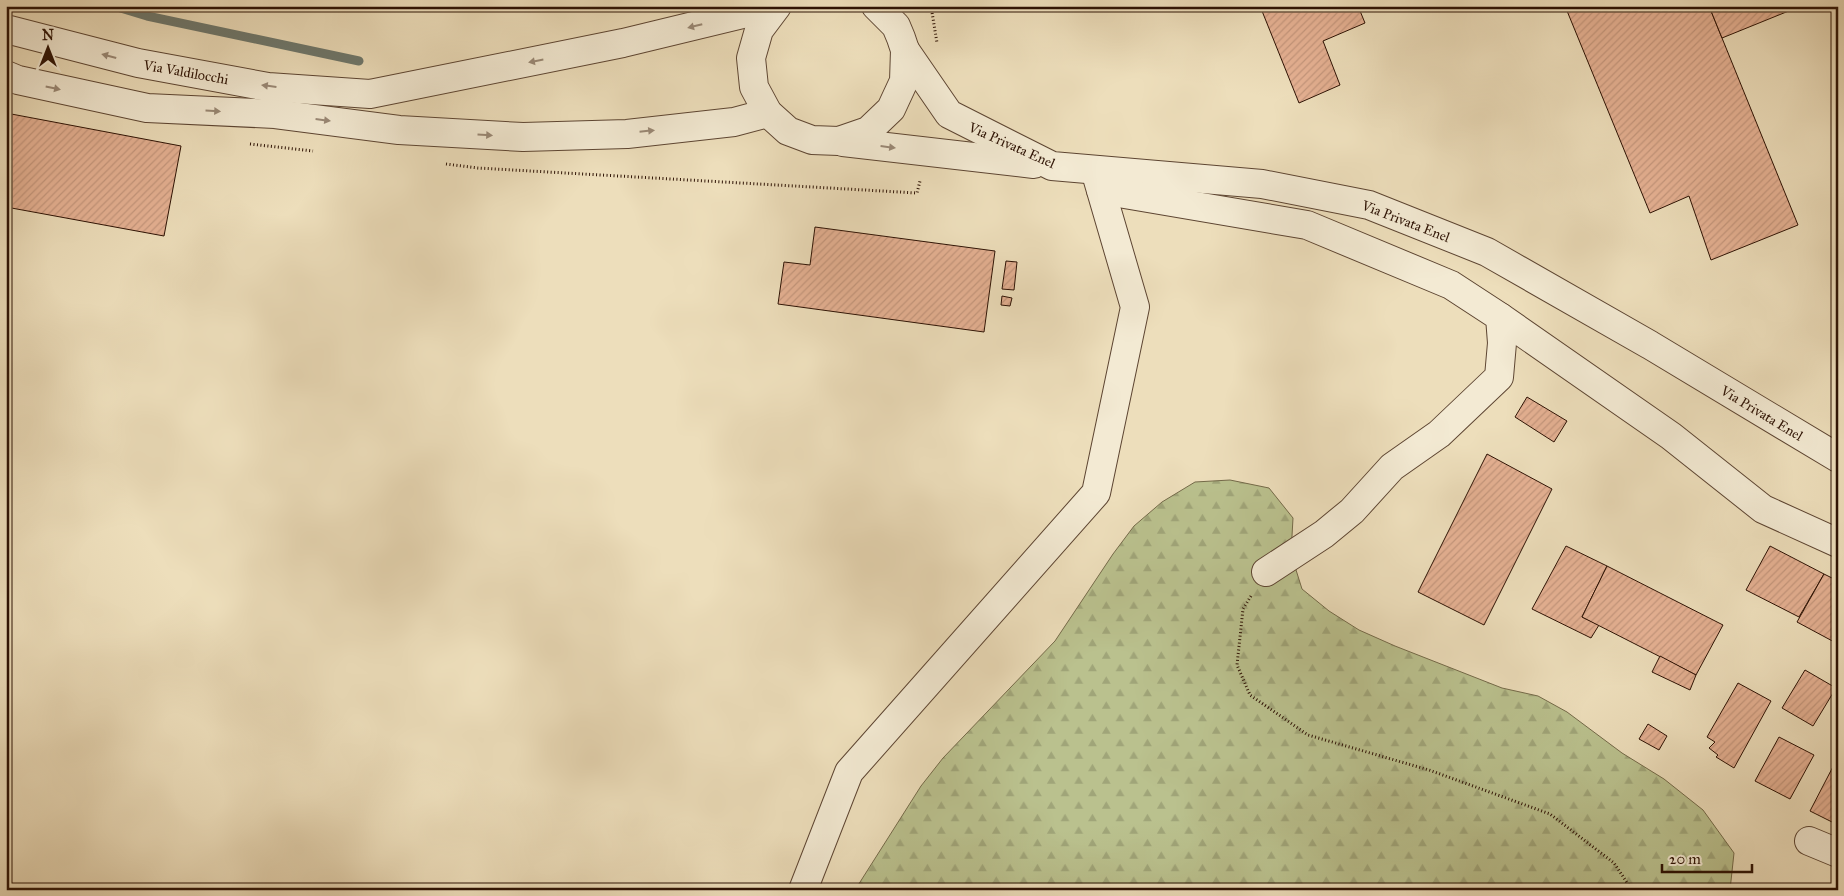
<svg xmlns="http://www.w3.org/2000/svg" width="1844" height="896" viewBox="0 0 1844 896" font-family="'IM FELL Great Primer',serif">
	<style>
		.forest { fill: url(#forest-firs); stroke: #746a49 }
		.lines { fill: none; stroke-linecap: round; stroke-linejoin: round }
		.stream { stroke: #6e786d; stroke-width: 9 }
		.building { fill: url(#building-hatch); stroke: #2d1204 }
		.minor-casing { stroke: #5d4532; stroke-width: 30 }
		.path { stroke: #2d1204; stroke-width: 3; stroke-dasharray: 1 2.5; stroke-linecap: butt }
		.minor { stroke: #f3ead3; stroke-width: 28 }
		.oneway { fill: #9a8976 }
		.labels { text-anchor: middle; stroke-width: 4; stroke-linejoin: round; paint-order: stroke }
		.street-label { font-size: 14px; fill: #2d1204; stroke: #f3ead3 }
	</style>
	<defs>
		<pattern id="forest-firs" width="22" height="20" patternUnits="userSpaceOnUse" patternTransform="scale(1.25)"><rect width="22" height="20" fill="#bac18e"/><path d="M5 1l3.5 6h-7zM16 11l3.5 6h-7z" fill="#a0a579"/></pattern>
		<pattern id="building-hatch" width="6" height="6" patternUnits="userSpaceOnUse" patternTransform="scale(1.25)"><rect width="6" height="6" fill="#e5b193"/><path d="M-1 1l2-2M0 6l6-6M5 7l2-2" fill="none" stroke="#c5977d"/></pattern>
	</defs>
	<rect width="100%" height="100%" fill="#eddebb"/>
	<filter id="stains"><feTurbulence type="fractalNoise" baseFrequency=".004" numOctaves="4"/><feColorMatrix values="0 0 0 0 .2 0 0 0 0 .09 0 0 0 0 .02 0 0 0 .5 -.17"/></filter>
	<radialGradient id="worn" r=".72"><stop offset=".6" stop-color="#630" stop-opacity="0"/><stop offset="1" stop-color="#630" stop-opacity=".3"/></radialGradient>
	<polygon class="forest" points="1230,480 1269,488 1293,518 1291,554 1302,589 1329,611 1359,630 1395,646 1502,688 1538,696 1567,712 1622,753 1664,779 1703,810 1734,853 1730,890 855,890 921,786 943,758 1055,641 1113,554 1134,526 1162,502 1195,482"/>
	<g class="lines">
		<polyline class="stream" points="114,6 147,16 359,61"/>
	</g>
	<g class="building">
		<polygon points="1260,6 1358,6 1365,23 1323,41 1340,85 1299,103"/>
		<polygon points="1565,6 1709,6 1798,225 1711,260 1689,196 1650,213"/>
		<polygon points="1709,6 1801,6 1722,38"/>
		<polygon points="6,113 181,146 164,236 6,207"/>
		<polygon points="815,227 995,251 984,332 778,304 784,262 810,265"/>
		<polygon points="1006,261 1017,262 1014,290 1002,289"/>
		<polygon points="1002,296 1012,298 1010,306 1001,305"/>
		<polygon points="1527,397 1567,421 1554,442 1515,417"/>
		<polygon points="1487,454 1552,489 1484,625 1418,592"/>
		<polygon points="1566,546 1607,566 1582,617 1599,625 1591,638 1532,609"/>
		<polygon points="1770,546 1824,574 1799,617 1746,590"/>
		<polygon points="1607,566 1723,625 1696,675 1582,617"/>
		<polygon points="1824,574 1838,581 1838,644 1797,622"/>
		<polygon points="1660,656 1696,675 1690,690 1652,672"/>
		<polygon points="1805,670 1836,688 1813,726 1782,708"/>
		<polygon points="1738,683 1771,701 1734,768 1716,757 1718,755 1709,748 1715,742 1707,737"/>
		<polygon points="1648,724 1667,736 1659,750 1639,739"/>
		<polygon points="1779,737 1814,755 1790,799 1755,781"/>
		<polygon points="1838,757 1838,825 1810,811"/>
	</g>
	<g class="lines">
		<defs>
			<g id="minor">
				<polyline points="777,6 759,30 751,58 754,87 768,113 788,131 812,140 839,141 868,131 891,109 904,81 905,50 901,38 896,26 876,6"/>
				<polyline points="6,29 138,63 268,87 370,94 623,43 776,6"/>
				<polyline points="905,50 949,114 1052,166 1262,184 1369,205 1487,252 1650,345 1838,458"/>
				<polyline points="6,75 18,80 147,108 275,114 399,130 523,137 627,134 734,122 768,113"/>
				<polyline points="843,142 1034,164"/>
				<polyline points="1101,190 1307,225 1451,285 1500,317 1502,343 1499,377 1439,434 1392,467 1352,511 1324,534 1266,572"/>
				<polyline points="1500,317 1671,436 1763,509 1838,543"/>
				<polyline points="1809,841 1838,853"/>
				<polyline points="803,890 849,772 1096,493 1135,307 1095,170"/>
			</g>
		</defs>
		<use href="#minor" class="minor-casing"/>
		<g class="path">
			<polyline points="931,6 937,43"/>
			<polyline points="250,144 313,151"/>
			<polyline points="446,164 478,168 917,193 920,181"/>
			<polyline points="1251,596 1243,609 1237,665 1250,695 1308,735 1429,770 1550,814 1614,863 1632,890"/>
		</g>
		<use href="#minor" class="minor"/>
	</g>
	<defs><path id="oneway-solid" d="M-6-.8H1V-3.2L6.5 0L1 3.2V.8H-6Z" transform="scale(1.25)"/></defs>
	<g class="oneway">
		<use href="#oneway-solid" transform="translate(695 26) rotate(166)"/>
		<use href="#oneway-solid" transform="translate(109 56) rotate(-165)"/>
		<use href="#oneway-solid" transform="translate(536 61) rotate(169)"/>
		<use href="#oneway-solid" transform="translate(269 86) rotate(-173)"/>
		<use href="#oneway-solid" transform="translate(53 88) rotate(12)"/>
		<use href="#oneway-solid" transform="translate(213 111) rotate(3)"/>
		<use href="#oneway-solid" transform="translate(323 120) rotate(7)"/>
		<use href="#oneway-solid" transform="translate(647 131) rotate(-6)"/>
		<use href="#oneway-solid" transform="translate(485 135) rotate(3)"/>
		<use href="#oneway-solid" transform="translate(888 147) rotate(7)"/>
	</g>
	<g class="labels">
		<g class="street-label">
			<text transform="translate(186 72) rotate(10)" y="5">Via Valdilocchi</text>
			<text transform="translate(1012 145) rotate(24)" y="5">Via Privata Enel</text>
			<text transform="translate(1406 221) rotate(21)" y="5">Via Privata Enel</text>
			<text transform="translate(1762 413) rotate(31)" y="5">Via Privata Enel</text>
		</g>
	</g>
	<rect width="1844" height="896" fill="none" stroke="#eddebb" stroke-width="25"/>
	<rect x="8" y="8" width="1829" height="881" fill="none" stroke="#2d1204" stroke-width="2.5"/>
	<rect x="12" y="12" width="1819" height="871" fill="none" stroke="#2d1204"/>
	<g transform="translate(48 48)" stroke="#f3ead3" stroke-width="4" paint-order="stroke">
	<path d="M0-4L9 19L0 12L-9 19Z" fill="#2d1204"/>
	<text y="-8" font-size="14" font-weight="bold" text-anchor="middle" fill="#2d1204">N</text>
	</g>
	<path d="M1662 864v8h90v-8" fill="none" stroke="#2d1204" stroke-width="2.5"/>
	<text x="1669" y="864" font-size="15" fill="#2d1204" stroke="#f3ead3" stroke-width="4" paint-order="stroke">20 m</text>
	<rect width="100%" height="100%" filter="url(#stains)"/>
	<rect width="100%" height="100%" fill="url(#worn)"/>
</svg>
